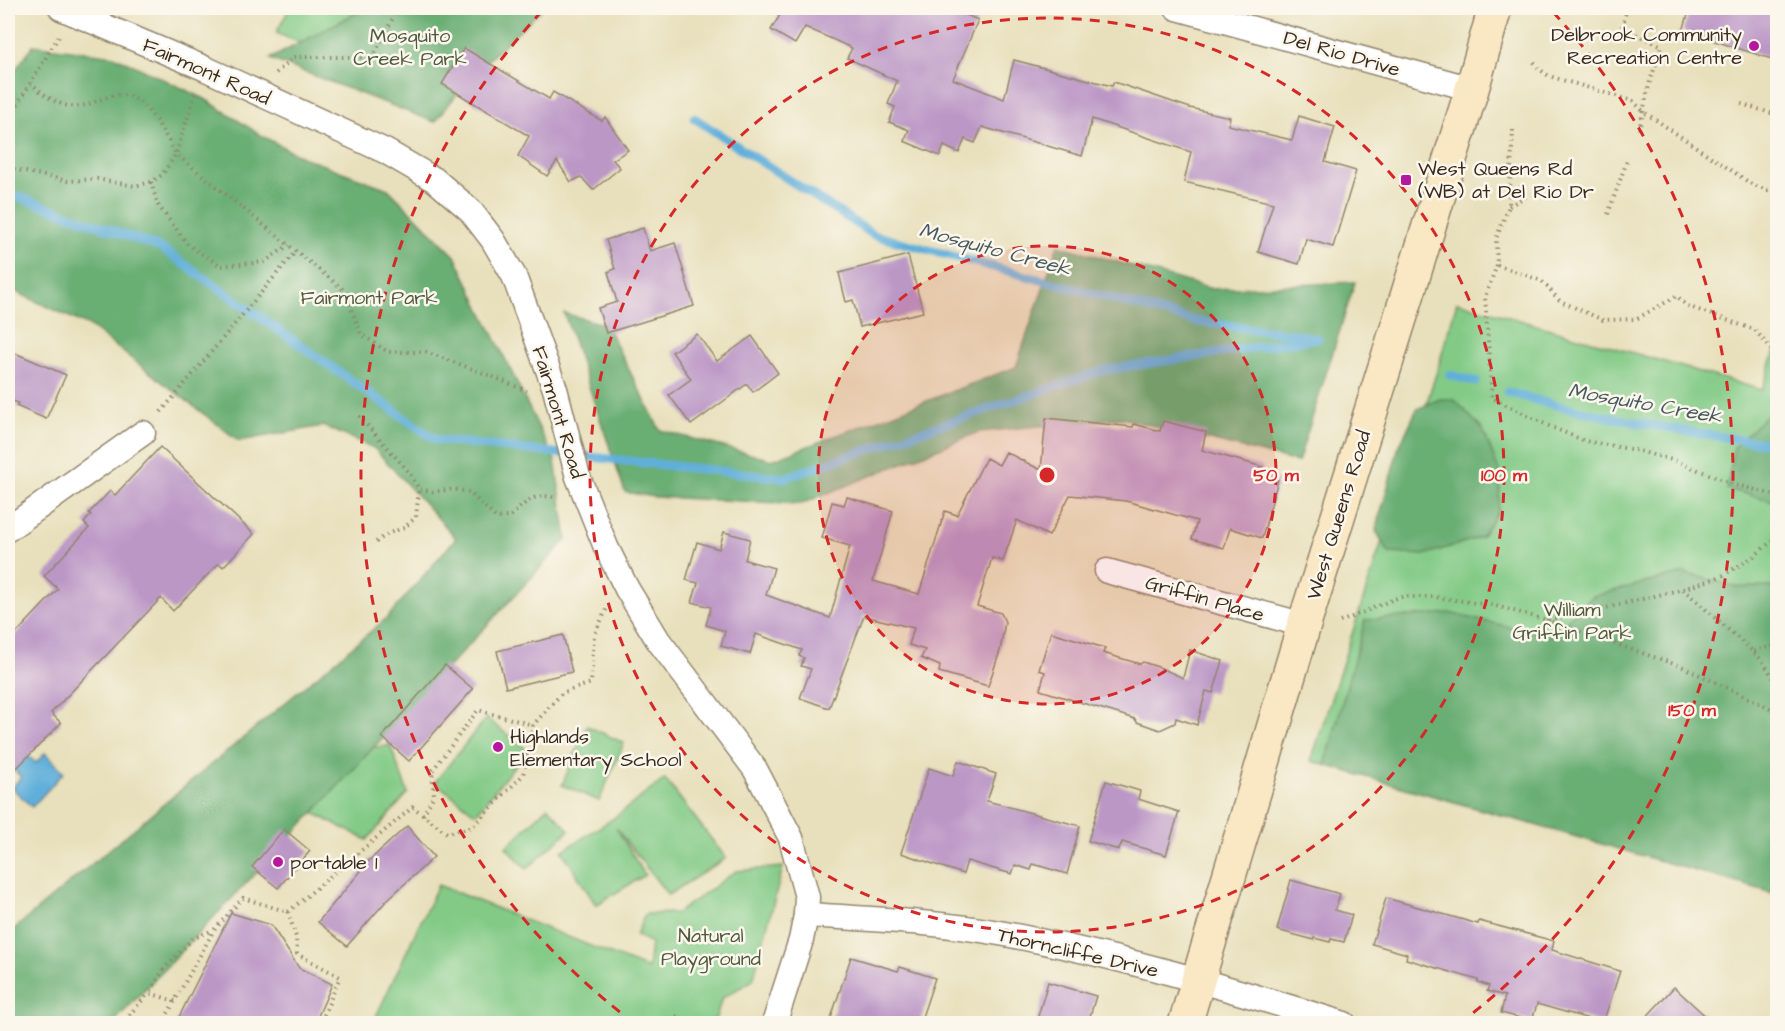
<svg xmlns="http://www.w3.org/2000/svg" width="1785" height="1031" viewBox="0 0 1785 1031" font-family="'Architects Daughter',sans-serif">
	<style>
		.green { fill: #82ca86; stroke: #5e7a52; stroke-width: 1.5 }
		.forest { fill: #69ae73; stroke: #526c48; stroke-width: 1.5 }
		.water { fill: #60afda; stroke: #4e6c7c; stroke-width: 1.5 }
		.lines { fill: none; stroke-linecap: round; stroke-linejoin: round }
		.stream { stroke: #60afda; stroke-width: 9 }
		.building { fill: #bb97c6 }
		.minor-casing { stroke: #92856d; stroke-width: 27 }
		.secondary-casing { stroke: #92856d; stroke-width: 36 }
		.path { stroke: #92856d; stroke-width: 4; stroke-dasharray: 1.5 4.5; stroke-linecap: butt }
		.minor { stroke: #fff; stroke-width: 24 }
		.secondary { stroke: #fae7c3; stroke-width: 33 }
		.ring { fill: none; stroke: #d62828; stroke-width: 3; stroke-dasharray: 10 8 }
		.poi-dot { fill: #b5179e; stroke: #fbf7ec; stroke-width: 2 }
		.labels { text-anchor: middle; stroke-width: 5; stroke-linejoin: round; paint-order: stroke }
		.poi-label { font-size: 20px; fill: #3b2a1e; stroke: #fbf7ec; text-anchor: start }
		.park-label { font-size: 20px; fill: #505a3d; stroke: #fbf7ec }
		.street-label { font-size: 20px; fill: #3b2a1e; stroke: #fbf7ec }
		.water-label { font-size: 21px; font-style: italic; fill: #485960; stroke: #fbf7ec }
		.centre { fill: #d62828; stroke: #fbf7ec; stroke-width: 3 }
		.ring-label { font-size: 18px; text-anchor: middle; font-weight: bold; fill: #d62828; stroke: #fbf7ec; stroke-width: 5; stroke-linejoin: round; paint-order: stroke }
	</style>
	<rect width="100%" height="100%" fill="#fbf7ec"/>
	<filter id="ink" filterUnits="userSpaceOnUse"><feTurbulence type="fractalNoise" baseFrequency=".0167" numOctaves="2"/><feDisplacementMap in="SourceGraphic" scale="12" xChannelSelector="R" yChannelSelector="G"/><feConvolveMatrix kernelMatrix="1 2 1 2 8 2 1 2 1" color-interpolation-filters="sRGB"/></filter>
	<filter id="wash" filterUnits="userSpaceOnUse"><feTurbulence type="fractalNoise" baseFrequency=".008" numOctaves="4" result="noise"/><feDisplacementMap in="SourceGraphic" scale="24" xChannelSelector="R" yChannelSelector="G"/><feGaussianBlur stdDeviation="1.35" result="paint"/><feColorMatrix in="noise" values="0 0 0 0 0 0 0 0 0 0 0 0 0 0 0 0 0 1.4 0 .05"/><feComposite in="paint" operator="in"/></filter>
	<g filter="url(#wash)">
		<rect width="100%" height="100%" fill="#e8e0bc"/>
		<g class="green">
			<polygon points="290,8 477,8 427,96 276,33"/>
			<polygon points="1457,302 1762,390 1777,345 1777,894 1311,761 1437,371"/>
			<polygon points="486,718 527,750 476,814 435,782"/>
			<polygon points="587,726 624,743 599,801 562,785"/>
			<polygon points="390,745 408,793 367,840 313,813 364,749"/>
			<polygon points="665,779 726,858 668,895 616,828 645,875 596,905 562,851 611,820"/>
			<polygon points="548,807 569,830 527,869 506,847"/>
			<polygon points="783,867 753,980 722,998 714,1023 373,1023 438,885 648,969 651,943 636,935 645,914 677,913 736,871"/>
		</g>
		<g class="forest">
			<polygon points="365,8 543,8 471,76 435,122 270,59"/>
			<polygon points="33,45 114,56 205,99 262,136 302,157 388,189 455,256 555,461 567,539 313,813 113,1023 8,1023 8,934 388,617 456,538 374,448 323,426 239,441 89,326 8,288 8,81"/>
			<polygon points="1058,245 1212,289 1355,282 1298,462 1122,418 979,432 801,504 655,497 625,492 564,313 606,325 660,430 772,460 1016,367"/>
			<polygon points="1440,399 1454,399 1483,430 1501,475 1498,512 1481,537 1424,555 1389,553 1376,531 1398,449 1417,409"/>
			<polygon points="1777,405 1777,502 1727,489 1734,447"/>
			<polygon points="1684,573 1738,587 1777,587 1777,894 1325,765 1365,620 1449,613 1550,636 1593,596"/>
		</g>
		<polygon class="water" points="45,753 64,772 32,807 12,788 21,777 14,770 28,756 36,763"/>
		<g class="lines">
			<g class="stream">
				<polyline points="694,118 874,235 1194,321 1306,336"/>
				<polyline points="8,193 161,248 436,440 784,478 1104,370 1318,338"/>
				<polyline points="1450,375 1476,382"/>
				<path d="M 1507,392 C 1596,418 1686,432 1778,445"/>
			</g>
		</g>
		<g id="blocks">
			<g class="building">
				<polygon points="764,8 949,8 978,20 953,79 1004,99 1014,60 1112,86 1114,82 1190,108 1230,117 1228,125 1292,140 1299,116 1335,127 1325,162 1356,171 1333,247 1306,239 1299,264 1258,252 1273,203 1184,182 1191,152 1092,119 1082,156 982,127 975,143 965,139 959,153 944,146 940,156 904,141 909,130 889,122 895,107 888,104 897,81 847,58 852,48 805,27 795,44 771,30 780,15"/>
				<polygon points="1690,8 1778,8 1778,61 1683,31"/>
				<polygon points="464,48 549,99 553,92 602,121 605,117 628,150 613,160 620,168 593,190 581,177 571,182 557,161 547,176 518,156 529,136 442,84"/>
				<polygon points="643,228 650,251 675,243 694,306 606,333 598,308 617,302 608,272 615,269 606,240"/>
				<polygon points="908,255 923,312 860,327 853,300 846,302 839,273"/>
				<polygon points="697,334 717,361 752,336 778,373 753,392 747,384 691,425 669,395 691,379 672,352"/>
				<polygon points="8,350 66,375 46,419 16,406 18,403 8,399"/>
				<polygon points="1046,418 1133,427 1134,424 1160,431 1163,421 1206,432 1202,450 1263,467 1261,475 1278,480 1262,538 1230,528 1224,548 1192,539 1197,521 1126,501 1070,495 1049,536 1017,520 1003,561 992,558 977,606 1001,613 1005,622 1000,651 988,686 939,672 940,666 921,658 925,650 909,645 914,628 864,616 829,708 800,698 811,669 801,666 804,658 799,656 802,650 756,634 750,654 721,646 725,631 706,625 711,607 692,602 698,583 686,580 697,542 719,549 724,532 750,539 745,560 774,568 766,595 830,618 850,546 822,538 832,502 844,505 847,497 893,511 873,581 919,594 945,511 957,515 986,458 999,465 1006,452 1041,470"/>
				<polygon points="160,447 254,534 223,567 219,563 173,611 161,598 51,713 61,723 8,777 8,642 58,589 44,576 89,528 84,523 91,515 89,513 110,491 115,495"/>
				<polygon points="1051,632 1105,648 1103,653 1140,664 1143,662 1161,668 1183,678 1190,650 1223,661 1213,693 1206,691 1197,725 1176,718 1175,723 1160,730 1137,722 1135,719 1040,690 1045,672 1039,670"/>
				<polygon points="563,635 572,672 506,688 497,651"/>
				<polygon points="445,665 473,689 409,761 382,737"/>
				<polygon points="958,761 996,774 987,801 1080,826 1067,874 1033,864 1031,870 1015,865 1012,874 967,861 963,874 901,853 929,768 953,776"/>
				<polygon points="1106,781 1140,791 1138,799 1179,812 1166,855 1122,842 1119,850 1088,841"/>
				<polygon points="407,826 434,857 387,900 347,946 318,922 361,871 360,869"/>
				<polygon points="284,829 310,851 278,888 252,867"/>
				<polygon points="1291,880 1340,894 1335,910 1352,915 1344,942 1331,939 1330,942 1314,938 1314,940 1277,930"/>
				<polygon points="1386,898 1478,924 1479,921 1554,941 1552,950 1620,971 1603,1023 1537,1004 1532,1021 1501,1013 1505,996 1487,991 1489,986 1478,982 1478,980 1406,959 1407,954 1372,944"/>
				<polygon points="231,913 271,925 299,968 332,984 315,1023 176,1023"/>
				<polygon points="851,957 898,971 900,967 935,978 920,1023 847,1023 831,1018"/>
				<polygon points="1048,982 1096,996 1088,1023 1036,1023"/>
				<polygon points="1674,987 1713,1023 1641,1023"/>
			</g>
		</g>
	</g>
	<g filter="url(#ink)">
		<use href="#blocks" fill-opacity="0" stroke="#92856d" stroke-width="1.5"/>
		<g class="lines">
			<defs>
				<g id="minor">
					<polyline points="61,8 204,68 385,151 435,180 470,210 493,240 514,276 555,389 578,477 606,547 627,589 658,640 755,769 791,838 807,897 806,915 801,940 774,1024"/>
					<polyline points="1177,8 1472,89"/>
					<polyline points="8,529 143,433"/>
					<polyline points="1107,571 1304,625"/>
					<path d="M 806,915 C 872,919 939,922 1005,934 C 1120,956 1232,989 1344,1024"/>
				</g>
				<polyline id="secondary" points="1185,1024 1304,625 1472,89 1495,8"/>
			</defs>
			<use href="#minor" class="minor-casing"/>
			<use href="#secondary" class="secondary-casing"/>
			<g class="path">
				<polyline points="1627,8 1622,28 1662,46 1650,81 1639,130"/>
				<polyline points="1534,62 1539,69 1549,76 1633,101 1644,112 1753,185 1768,190 1778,188"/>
				<polyline points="276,73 294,57 373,57 398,8"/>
				<polyline points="195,94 176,154 344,290 361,334 388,352 426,352 486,374 527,391"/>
				<polyline points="1741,104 1778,115"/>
				<polyline points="8,120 59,36"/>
				<polyline points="1513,130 1509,206 1496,239 1497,265 1542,281 1560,301 1603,320 1636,319 1677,296 1687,306 1755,330 1778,358"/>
				<path d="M 8,168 L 68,181 L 97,179 L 135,186 L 151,182 L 162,175 L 176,154 C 166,137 147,98 125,95 C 108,93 95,104 80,106 C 61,109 44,95 31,83"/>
				<polyline points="151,182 158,205 188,245 221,266 264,262 289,245"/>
				<polyline points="1509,206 1530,194"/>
				<polyline points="1608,214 1628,158"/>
				<polyline points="1497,265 1485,297 1492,398 1551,427 1585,441 1635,450 1676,461 1733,484 1778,496"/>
				<polyline points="161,412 296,251"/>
				<path d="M 359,416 L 409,472 L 419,489 L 433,492 L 454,489 L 469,492 L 496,518 L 510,517 C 526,502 533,492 557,498"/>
				<polyline points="376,542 389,533 404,528 416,517 419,489"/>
				<polyline points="1683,589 1761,659 1778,685"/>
				<polyline points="1546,620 1683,667 1778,712"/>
				<polyline points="1340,622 1399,597 1435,597 1496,606 1546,620 1594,611 1683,589 1722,576 1753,557 1778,536"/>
				<polyline points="1754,651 1778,645"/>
				<polyline points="423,815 434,795 432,771 478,710 533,725"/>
				<polyline points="288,912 296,937 297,954 340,977 320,1024"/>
				<polyline points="175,1001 149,993 164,969 192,939 213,930"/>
				<polyline points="121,1024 149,993"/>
				<polyline points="162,1024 214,930 243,898 288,912 413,807 447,833 472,827 523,775 533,725 562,693 591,683 594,636 607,608"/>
				<polyline points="671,1024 673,1015 700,1024"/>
			</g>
			<use href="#minor" class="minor"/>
			<use href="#secondary" class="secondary"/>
		</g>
	</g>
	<circle cx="1047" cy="475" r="229" fill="#d62828" fill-opacity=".12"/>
	<g class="ring">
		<circle cx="1047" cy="475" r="229"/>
		<circle cx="1047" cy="475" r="457"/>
		<path d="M634 1023A686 686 0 0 1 541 12M1553 12A686 686 0 0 1 1460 1023"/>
	</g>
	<g class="poi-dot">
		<circle cx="1754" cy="46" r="6"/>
		<rect x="1400" y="174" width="12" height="12" rx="3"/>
		<circle cx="498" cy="747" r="6"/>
		<circle cx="278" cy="862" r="6"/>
	</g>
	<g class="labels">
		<g class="poi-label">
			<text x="1742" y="41" text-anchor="end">Delbrook Community<tspan x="1742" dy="23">Recreation Centre</tspan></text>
			<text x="1418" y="175">West Queens Rd<tspan x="1418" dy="23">(WB) at Del Rio Dr</tspan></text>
			<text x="510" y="743">Highlands<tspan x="510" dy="23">Elementary School</tspan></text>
			<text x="290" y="869">portable 1</text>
		</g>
		<g class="park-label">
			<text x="410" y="42">Mosquito<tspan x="410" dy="23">Creek Park</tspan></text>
			<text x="369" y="304">Fairmont Park</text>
			<text x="1572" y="616">William<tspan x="1572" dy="23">Griffin Park</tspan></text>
			<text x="711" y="942">Natural<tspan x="711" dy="23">Playground</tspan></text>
		</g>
		<g class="street-label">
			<text transform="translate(1342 53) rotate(16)" y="7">Del Rio Drive</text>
			<text transform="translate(207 71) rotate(24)" y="7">Fairmont Road</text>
			<text transform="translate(559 412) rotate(73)" y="7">Fairmont Road</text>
			<text transform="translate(1338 515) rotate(-73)" y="7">West Queens Road</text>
			<text transform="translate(1205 598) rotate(16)" y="7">Griffin Place</text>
			<text transform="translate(1078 952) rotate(13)" y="7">Thorncliffe Drive</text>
		</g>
		<g class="water-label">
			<text transform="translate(995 249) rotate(15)" y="7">Mosquito Creek</text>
			<text transform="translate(1645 403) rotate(10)" y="7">Mosquito Creek</text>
		</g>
	</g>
	<circle cx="1047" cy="475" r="9" class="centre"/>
	<g class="ring-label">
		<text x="1276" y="481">50 m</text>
		<text x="1504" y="481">100 m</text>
		<text x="1692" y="716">150 m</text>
	</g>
	<rect width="1785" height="1031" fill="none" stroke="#fbf7ec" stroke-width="30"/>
</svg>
